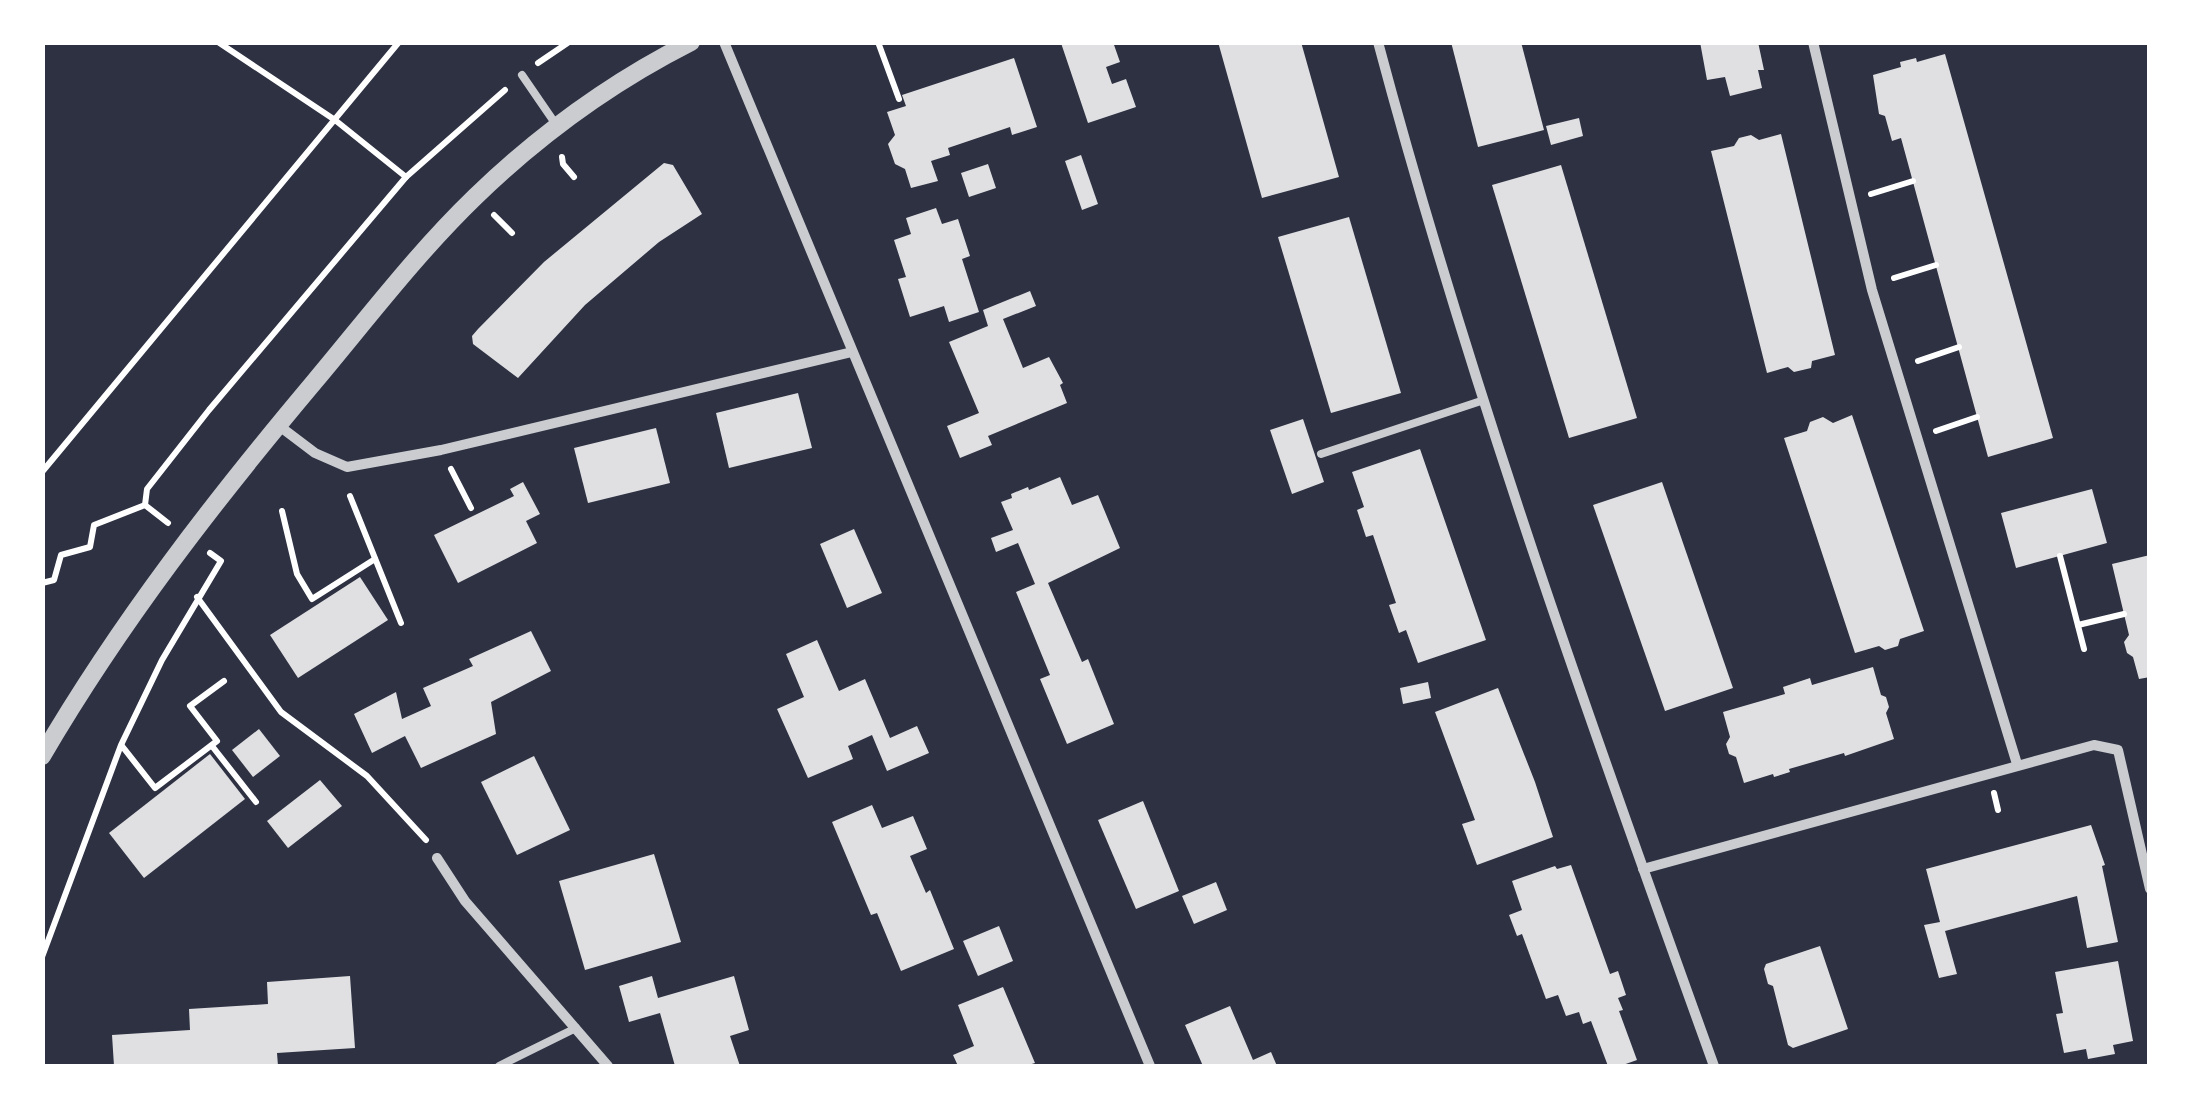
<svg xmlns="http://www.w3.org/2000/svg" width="2192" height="1109" viewBox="0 0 2192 1109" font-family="Quicksand,sans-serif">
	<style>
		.building { fill: #e0e0e3 }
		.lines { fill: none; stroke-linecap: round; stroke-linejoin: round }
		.path { stroke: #fff; stroke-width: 6 }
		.service { stroke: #caccd0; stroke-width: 8 }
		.minor { stroke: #caccd0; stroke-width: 10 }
		.tertiary { stroke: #caccd0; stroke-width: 18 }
	</style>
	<rect width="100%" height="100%" fill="#2d3142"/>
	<g class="building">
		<polygon points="1113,42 1120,62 1106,67 1112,84 1126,79 1136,107 1088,123 1061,43"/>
		<polygon points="1218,42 1301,42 1339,177 1262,198"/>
		<polygon points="1451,42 1521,42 1544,130 1478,147"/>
		<polygon points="1700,42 1758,42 1764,70 1758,70 1762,88 1730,96 1725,77 1707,80"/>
		<polygon points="1945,54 2053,438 1988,457 1901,138 1892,141 1885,116 1879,114 1873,75 1901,67 1900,62 1916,58 1917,62"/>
		<polygon points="1014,58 1037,127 1012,135 1010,127 948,148 950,155 931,161 938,181 911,188 905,169 895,164 888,144 895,135 887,112 906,106 902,95"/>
		<polygon points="1579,118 1583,136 1551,145 1546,126"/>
		<polygon points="1781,134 1835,355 1812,361 1811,368 1794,372 1788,367 1767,373 1711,151 1734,146 1739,138 1751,135 1759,140"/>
		<polygon points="1081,155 1098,204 1082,210 1065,161"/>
		<polygon points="664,163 673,165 702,214 659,242 585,305 518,378 473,344 472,336 478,329 544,262"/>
		<polygon points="988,164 996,188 969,197 961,173"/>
		<polygon points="1561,165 1637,418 1569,438 1492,185"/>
		<polygon points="936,208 942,224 958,219 970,256 962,259 979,312 949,322 944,306 910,317 898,279 906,277 894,240 911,234 906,218"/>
		<polygon points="1349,217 1401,393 1331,413 1278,237"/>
		<polygon points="1030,291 1036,306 1003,319 1023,368 1049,357 1063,383 1060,385 1067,403 988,436 992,445 960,458 947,426 979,413 949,342 988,326 983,310"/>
		<polygon points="798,393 812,448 729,468 716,413"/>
		<polygon points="1852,415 1924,631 1900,639 1898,646 1885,650 1879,646 1855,653 1784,438 1807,431 1810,422 1823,417 1833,423"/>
		<polygon points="1303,419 1324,482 1292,494 1270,430"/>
		<polygon points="656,428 670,483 588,503 574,448"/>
		<polygon points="1420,449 1486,640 1418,663 1406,630 1399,633 1389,605 1396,603 1373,535 1366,537 1357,510 1364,507 1352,472"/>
		<polygon points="1060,477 1072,505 1098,495 1120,548 1048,583 1082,662 1088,659 1114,724 1067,744 1040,679 1050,675 1016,592 1035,584 1018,543 996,552 991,538 1013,530 1001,502 1012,498 1011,494 1028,487 1029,490"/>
		<polygon points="523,482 540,514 526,521 537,543 458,583 434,535 514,496 510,489"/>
		<polygon points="1662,482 1733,688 1665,711 1593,505"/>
		<polygon points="2092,489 2107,543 2016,568 2001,513"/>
		<polygon points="854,529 882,593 847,608 820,544"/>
		<polygon points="2150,555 2150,677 2139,679 2133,657 2127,653 2124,642 2129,635 2112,564"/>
		<polygon points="360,577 388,620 298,678 270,635"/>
		<polygon points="531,631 551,671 491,702 496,734 421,768 405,736 372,753 354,714 396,692 402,719 431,706 423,688 473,666 469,659"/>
		<polygon points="817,640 839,691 865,679 890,738 917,726 929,753 887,771 872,735 848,746 853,759 808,778 777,709 804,697 786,654"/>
		<polygon points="1873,667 1881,695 1886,697 1889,707 1886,713 1894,739 1845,756 1844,753 1789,769 1790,772 1774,777 1773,774 1744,783 1736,757 1729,754 1726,744 1730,737 1723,712 1785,694 1783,687 1810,678 1812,685"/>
		<polygon points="1428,682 1431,698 1403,704 1400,688"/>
		<polygon points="1498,688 1535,782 1553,837 1477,865 1462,824 1475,820 1435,712"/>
		<polygon points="259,729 280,756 253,777 232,750"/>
		<polygon points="210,754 245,799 144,878 109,833"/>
		<polygon points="534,756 570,830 517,855 481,782"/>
		<polygon points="320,780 342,806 288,848 267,821"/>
		<polygon points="1143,801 1179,891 1136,909 1098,820"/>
		<polygon points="872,805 882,828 913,816 927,849 910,856 926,893 930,890 954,949 901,971 877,913 871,915 832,822"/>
		<polygon points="2091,825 2105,865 2102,866 2118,942 2087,948 2077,896 1945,931 1957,974 1939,978 1924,925 1940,922 1926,869"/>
		<polygon points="654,854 681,942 585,970 559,881"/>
		<polygon points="1571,865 1610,974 1618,971 1626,995 1618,998 1623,1010 1619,1011 1637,1060 1620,1066 1608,1066 1591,1021 1583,1024 1579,1012 1566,1016 1558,995 1546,999 1522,934 1517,936 1509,915 1522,910 1512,881 1555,866 1557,869"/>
		<polygon points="1216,882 1227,910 1194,924 1182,896"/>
		<polygon points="999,926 1013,961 978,976 963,941"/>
		<polygon points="1820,946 1848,1029 1793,1048 1788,1045 1773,986 1768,984 1764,969 1766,964"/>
		<polygon points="2118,961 2133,1041 2113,1045 2115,1054 2088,1059 2086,1049 2064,1053 2056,1014 2063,1013 2055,972"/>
		<polygon points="350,976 355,1048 277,1053 278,1066 114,1066 112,1035 190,1030 189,1009 268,1004 267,982"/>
		<polygon points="652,976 658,998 734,976 749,1030 730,1036 740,1066 675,1066 660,1013 629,1022 619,986"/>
		<polygon points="1003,987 1035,1063 1025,1066 958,1066 953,1055 974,1046 958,1005"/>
		<polygon points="1230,1006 1253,1060 1271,1052 1277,1066 1203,1066 1185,1025"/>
	</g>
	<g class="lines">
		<g class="path">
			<polyline points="218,42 335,120 406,177"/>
			<polyline points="878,42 899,99"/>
			<polyline points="538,63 569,42"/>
			<polyline points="562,157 563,164 574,177"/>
			<polyline points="1871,194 1913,181"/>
			<polyline points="494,215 512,233"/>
			<polyline points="1894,278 1936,265"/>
			<polyline points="1918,361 1959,347"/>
			<polyline points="1936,431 1977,417"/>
			<polyline points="451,469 471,508"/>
			<polyline points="42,472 399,42"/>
			<polyline points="350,496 401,623"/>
			<polyline points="145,505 147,489 209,410 406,177 505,90"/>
			<polyline points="145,505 168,523"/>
			<polyline points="282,511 297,574 312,599 375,559"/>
			<polyline points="2060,556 2084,649"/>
			<polyline points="42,583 54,580 61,555 90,547 94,525 145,505"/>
			<polyline points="197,597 281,712 367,776 426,840"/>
			<polyline points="2078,625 2124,614"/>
			<polyline points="122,746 155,788 217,741 190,706 224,681"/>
			<polyline points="212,746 256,802"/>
			<polyline points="1994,793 1998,810"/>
			<polyline points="42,957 121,745 162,660 221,561 210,553"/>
		</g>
		<g class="service">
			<polyline points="522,75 557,126"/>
			<polyline points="1321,454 1481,401"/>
			<polyline points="499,1066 576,1028"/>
		</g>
		<g class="minor">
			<polyline points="724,42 1150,1066"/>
			<path d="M 1378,42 C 1471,390 1592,728 1714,1066"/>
			<polyline points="1813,42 1872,290 2017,764"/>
			<polyline points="278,425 315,453 347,467 441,450 852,352"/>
			<polyline points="437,858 465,901 608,1066"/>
			<polyline points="1643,869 2094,745 2118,750 2150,889"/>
		</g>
		<path class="tertiary" d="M 42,756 C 121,621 215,500 315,381 C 367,319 417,253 475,197 C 539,135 612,82 691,42"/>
	</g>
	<rect width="2192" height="1109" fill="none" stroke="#ffffff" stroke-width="90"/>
</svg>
